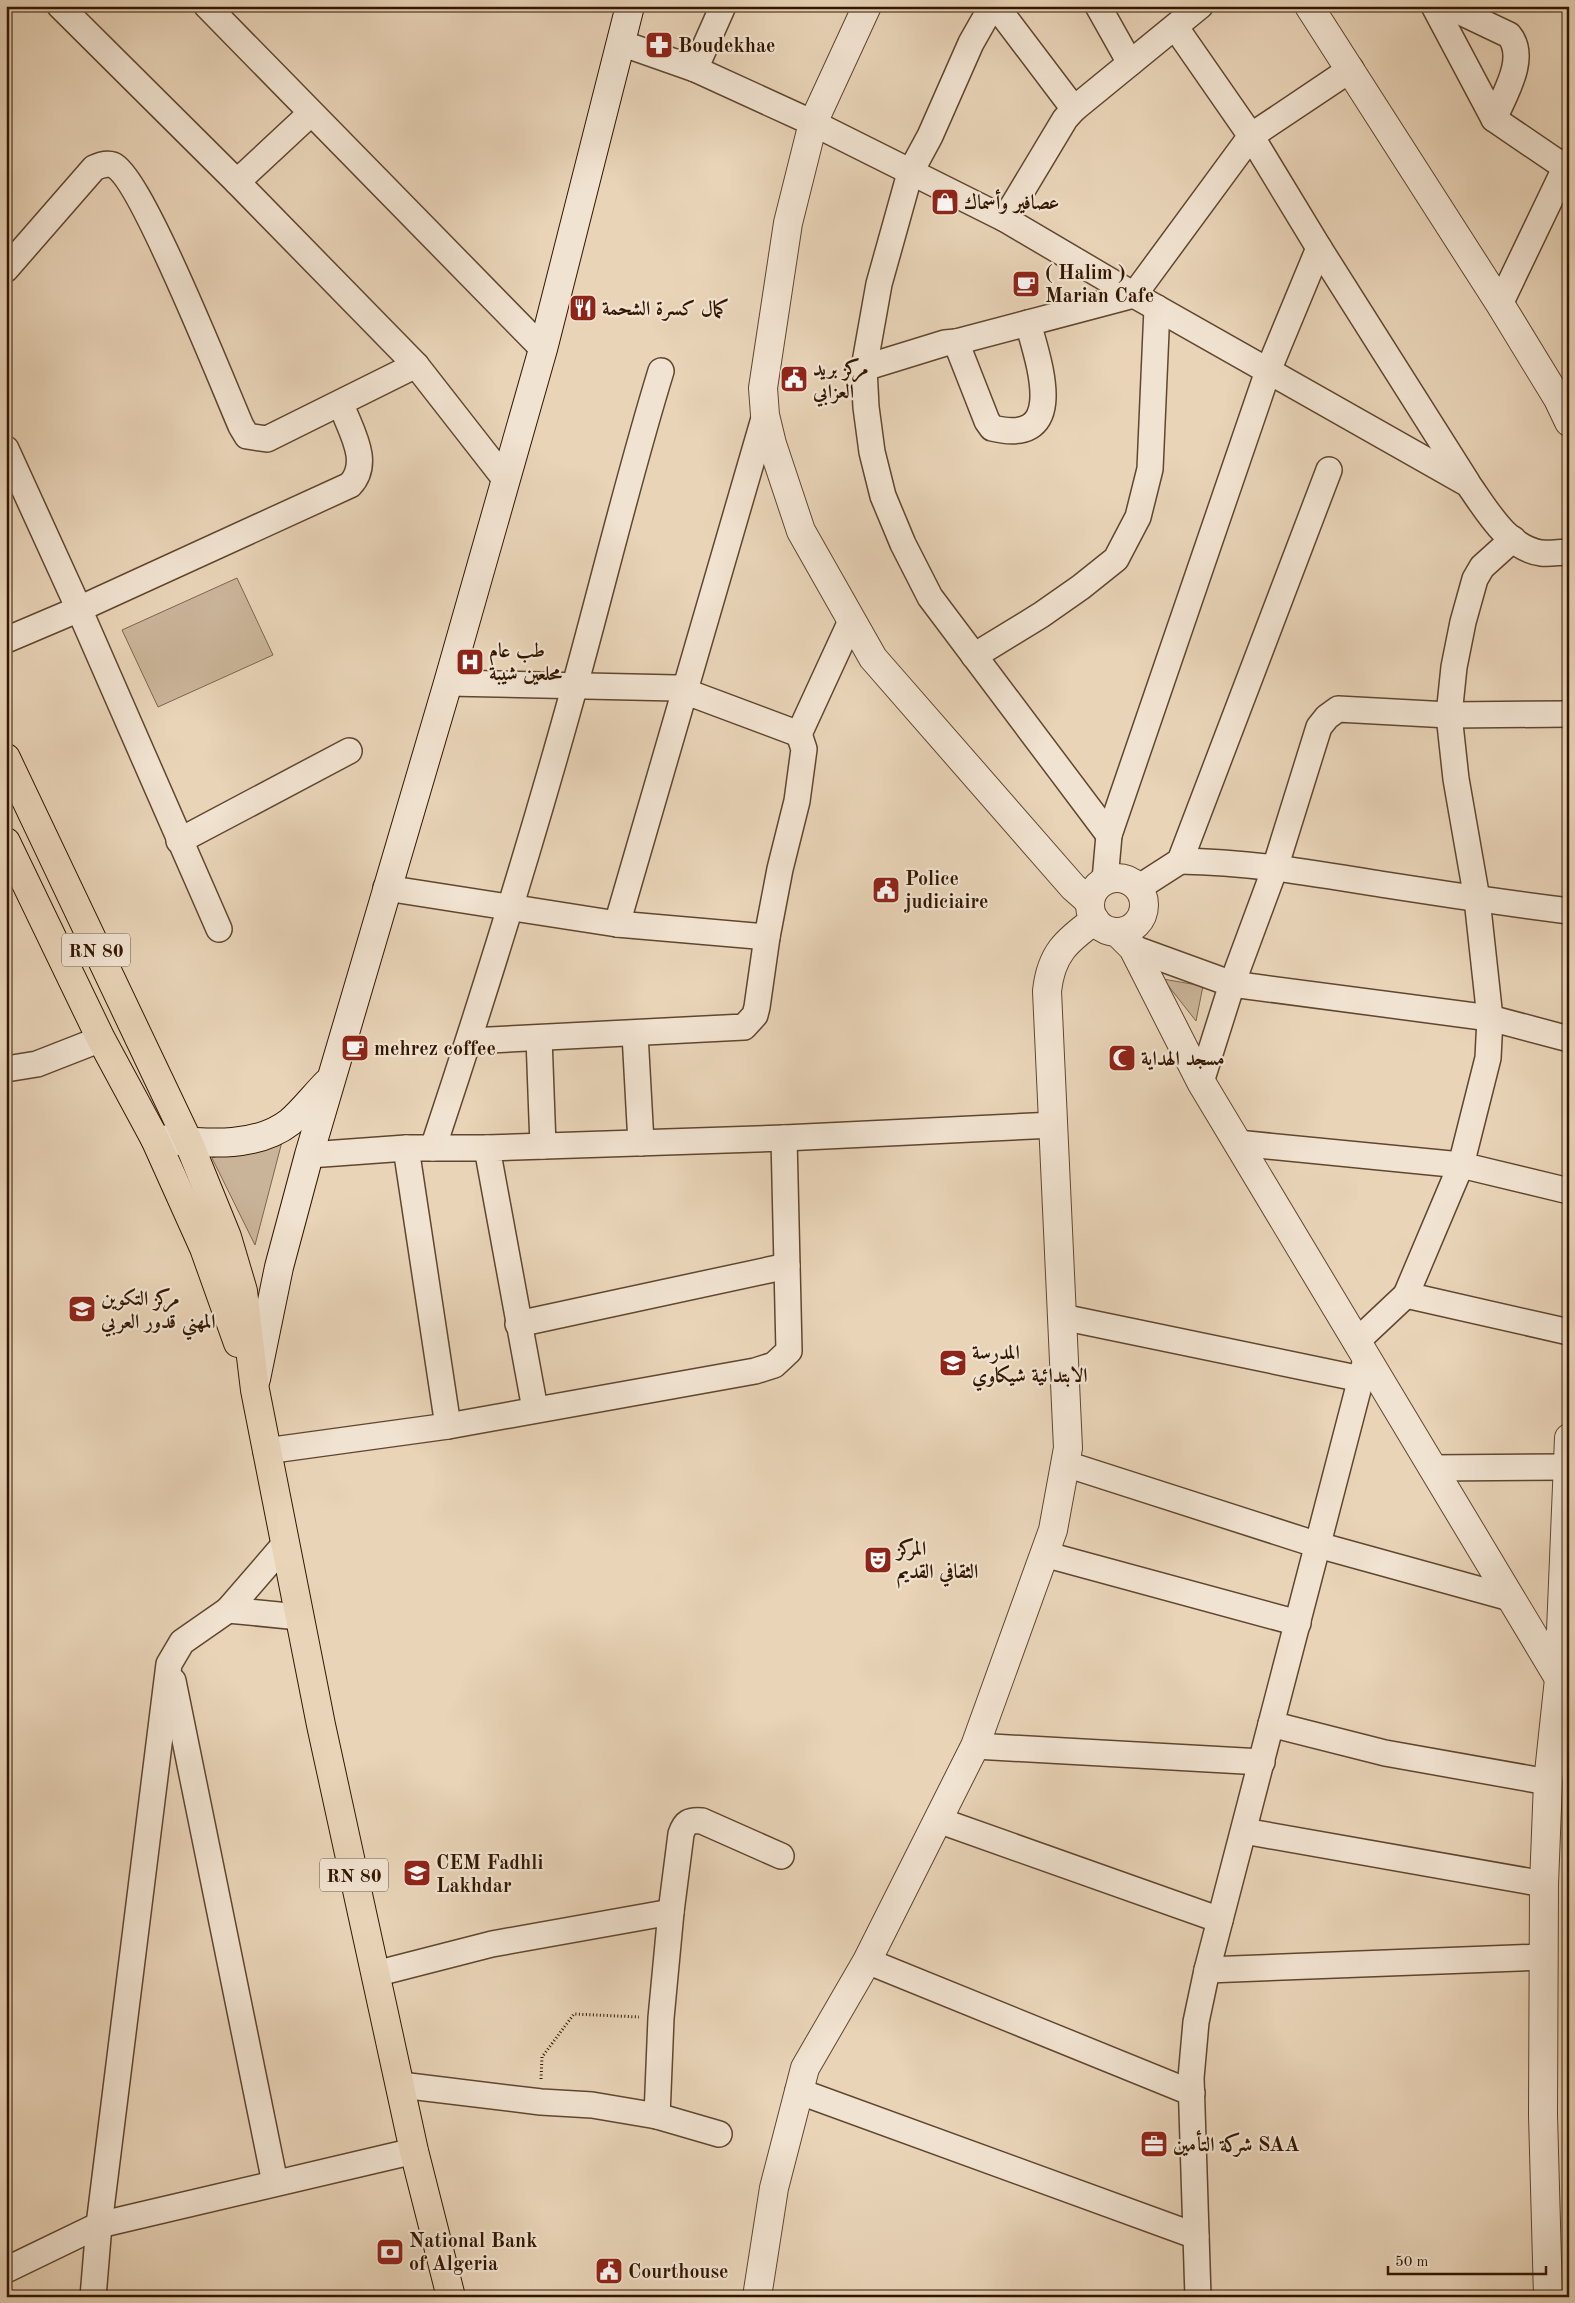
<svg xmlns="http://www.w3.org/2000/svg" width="1575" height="2303" viewBox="0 0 1575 2303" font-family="'Old Standard TT',Amiri,serif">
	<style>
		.green { fill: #cab499; stroke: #7e654d }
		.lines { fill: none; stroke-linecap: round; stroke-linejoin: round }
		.minor-casing { stroke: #60462f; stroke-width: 28 }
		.tertiary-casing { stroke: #60462f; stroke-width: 30 }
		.secondary-casing { stroke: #321601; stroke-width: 30 }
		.primary-casing { stroke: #321601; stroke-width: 30 }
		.path { stroke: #321601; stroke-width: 3; stroke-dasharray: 1 2.5; stroke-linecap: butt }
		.minor { stroke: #f1e3d1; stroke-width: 25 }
		.tertiary { stroke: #f1e3d1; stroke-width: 28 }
		.secondary { stroke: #f1e3d1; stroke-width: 28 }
		.primary { stroke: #e9d4b8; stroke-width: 28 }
		.labels { text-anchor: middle; stroke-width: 4.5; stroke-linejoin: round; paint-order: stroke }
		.shield { fill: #f1e3d1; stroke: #6b543f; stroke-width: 1 }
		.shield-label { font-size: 19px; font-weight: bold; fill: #321601 }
		.poi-label { font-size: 20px; font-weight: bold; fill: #321601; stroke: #f1e3d1; text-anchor: start }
	</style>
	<rect width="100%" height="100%" fill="#e9d4b8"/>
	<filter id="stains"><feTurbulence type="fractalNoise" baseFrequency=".004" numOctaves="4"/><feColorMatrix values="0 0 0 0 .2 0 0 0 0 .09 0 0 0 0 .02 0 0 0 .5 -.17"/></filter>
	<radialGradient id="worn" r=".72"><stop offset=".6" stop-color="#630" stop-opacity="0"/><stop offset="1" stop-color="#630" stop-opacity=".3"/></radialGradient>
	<g class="green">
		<polygon points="237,578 273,655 158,707 122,630"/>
		<polygon points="1163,979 1203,986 1196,1021"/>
		<polygon points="284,1134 255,1245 212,1158"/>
	</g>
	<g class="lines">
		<defs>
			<g id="minor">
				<polyline points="60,6 237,182 416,365 505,479"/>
				<polyline points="207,6 543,349"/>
				<polyline points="992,6 971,43 930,136 910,173 879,284 864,368 866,407 872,452 883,496 903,544 930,597 1109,835"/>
				<polyline points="996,6 1074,109"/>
				<polyline points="1098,6 1130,63"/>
				<polyline points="1434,6 1494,119 1569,170"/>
				<path d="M 1448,6 L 1509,35 C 1528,58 1504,95 1494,119"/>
				<polyline points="1176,28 1251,136 1319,248 1467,482"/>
				<path d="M 621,43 L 695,69 L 813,123 L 1005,219 L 1134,295 L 1468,484 C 1486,509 1507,548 1541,553 C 1550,554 1560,552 1569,552"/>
				<polyline points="695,69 723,6"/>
				<polyline points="237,182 310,114"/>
				<polyline points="1005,219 1065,119 1074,109 1200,6"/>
				<path d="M 6,269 L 94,168 C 100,165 107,163 113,165 C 141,177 224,387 241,426 L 247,436 L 267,439 L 416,365"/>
				<polyline points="1500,304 1569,160"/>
				<polyline points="956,342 1134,295 1251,136 1351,69"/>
				<path d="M 864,368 L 945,343 L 956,342 L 987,421 L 992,428 C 1069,447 1039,363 1028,323"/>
				<path d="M 6,449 L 79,609 L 350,485 C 372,462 350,430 341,404"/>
				<polyline points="1513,539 1482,567 1475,579 1463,622 1454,667 1449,715 1456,779 1477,899 1490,1018 1488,1058 1461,1165 1406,1295 1569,1332"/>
				<polyline points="6,640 79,609 219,929"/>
				<polyline points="974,656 1041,615 1081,587 1116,559 1138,517 1150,469 1157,308"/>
				<polyline points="448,683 676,688 799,734 851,621"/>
				<polyline points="179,841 349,751"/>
				<path d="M 1180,861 C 1248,862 1313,873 1380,884 C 1443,894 1506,903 1569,911"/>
				<polyline points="1105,880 1109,835 1268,371 1319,248"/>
				<polyline points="386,888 617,924 767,937"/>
				<polyline points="1138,888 1180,861 1329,470"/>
				<polyline points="617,924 765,415"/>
				<polyline points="1133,948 1232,984 1490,1018 1569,1039"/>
				<polyline points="635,1034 641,1143"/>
				<polyline points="539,1038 543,1146"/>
				<polyline points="469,1041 744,1027 755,1015 757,1007 767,937 780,869 797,801 804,749 799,734"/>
				<polyline points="6,1069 37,1064 101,1039"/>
				<polyline points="1201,1082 1232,984 1275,868 1319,727 1327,717 1338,709 1449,715 1569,714"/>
				<polyline points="1237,1143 1461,1165 1569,1191"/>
				<polyline points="406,1148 448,1426"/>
				<polyline points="433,1148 487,1148"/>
				<path d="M 309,1155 L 406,1148 L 433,1148 C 484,995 532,841 575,685 C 604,580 629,475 661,371"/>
				<polyline points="1062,1317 1361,1379"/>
				<polyline points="518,1324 787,1266"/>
				<polyline points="1356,1342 1406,1295"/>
				<polyline points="535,1409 487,1148 784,1138 1054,1125"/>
				<polyline points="266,1451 448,1426 755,1371 774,1365 789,1351 784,1138"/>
				<polyline points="1066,1464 1318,1545 1510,1598"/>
				<polyline points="1432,1468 1566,1467"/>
				<polyline points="285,1544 228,1610 299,1617"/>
				<polyline points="1044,1554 1298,1623"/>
				<polyline points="173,1681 275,2183"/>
				<polyline points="1271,1724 1385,1753 1548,1782"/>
				<polyline points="975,1746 1262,1762"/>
				<polyline points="938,1820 1220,1920"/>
				<polyline points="1244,1831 1544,1884"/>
				<path d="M 671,1912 L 681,1834 C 685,1822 689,1820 702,1821 L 781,1856"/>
				<polyline points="867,1961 1192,2093"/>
				<polyline points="1207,1970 1542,1957"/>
				<polyline points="375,1974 492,1944 671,1912 661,2018 657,2116"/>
				<polyline points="401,2085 541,2102 592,2105 657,2116 719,2134"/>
				<polyline points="798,2091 1196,2236"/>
				<polyline points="6,2270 99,2225 414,2151"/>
				<polyline points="93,2297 99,2225 169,1664 182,1642 228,1610"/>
				<polyline points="1198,2297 1191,2078 1196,2022 1207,1970 1366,1359"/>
			</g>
			<g id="tertiary">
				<polyline points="867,6 813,123 788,223 763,388 765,415 772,444 801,531 873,658 1073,887 1090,902"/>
				<polyline points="1309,6 1500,304 1558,399 1569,422"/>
				<circle cx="1117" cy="905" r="27"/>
				<polyline points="1117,932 1133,948 1201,1082 1569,1695"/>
				<path d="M 757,2297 L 774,2188 L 805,2068 L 867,1961 L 975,1746 L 1053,1530 L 1068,1448 L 1047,991 C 1051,954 1066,941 1095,920"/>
				<polyline points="1548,2297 1543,2115 1544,1884 1548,1782 1559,1679 1569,1438"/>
			</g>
			<g id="secondary">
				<path d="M 155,1139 C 197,1142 253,1151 290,1122 C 303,1111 315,1095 327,1083"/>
				<polyline points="256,1379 279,1267 309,1155 448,683 543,349 630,6"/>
			</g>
			<g id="primary">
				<polyline points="6,758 188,1141 227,1237 243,1291 255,1390 321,1725 414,2151 451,2297"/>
				<polyline points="6,842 101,1039 155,1139 204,1248 238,1343"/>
			</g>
		</defs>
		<use href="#minor" class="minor-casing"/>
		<use href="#tertiary" class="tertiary-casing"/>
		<use href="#secondary" class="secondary-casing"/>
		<use href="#primary" class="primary-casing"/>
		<polyline class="path" points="541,2079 542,2057 574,2014 639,2017"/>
		<use href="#minor" class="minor"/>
		<use href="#tertiary" class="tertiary"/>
		<use href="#secondary" class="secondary"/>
		<use href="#primary" class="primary"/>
	</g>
	<defs>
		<symbol id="pharmacy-square" viewBox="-11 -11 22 22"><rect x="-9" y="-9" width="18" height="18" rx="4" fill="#8f2418" stroke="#f1e3d1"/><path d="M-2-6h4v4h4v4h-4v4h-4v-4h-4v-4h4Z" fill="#fff"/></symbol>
		<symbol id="shop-square" viewBox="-11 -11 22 22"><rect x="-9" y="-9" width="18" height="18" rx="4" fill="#8f2418" stroke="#f1e3d1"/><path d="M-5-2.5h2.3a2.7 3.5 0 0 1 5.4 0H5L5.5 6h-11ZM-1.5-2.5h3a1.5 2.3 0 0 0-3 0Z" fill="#fff"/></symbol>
		<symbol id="cafe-square" viewBox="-11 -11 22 22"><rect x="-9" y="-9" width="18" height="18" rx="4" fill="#8f2418" stroke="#f1e3d1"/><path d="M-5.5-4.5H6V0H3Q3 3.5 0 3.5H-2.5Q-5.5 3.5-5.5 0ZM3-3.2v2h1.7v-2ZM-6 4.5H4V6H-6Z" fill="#fff"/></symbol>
		<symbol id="restaurant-square" viewBox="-11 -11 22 22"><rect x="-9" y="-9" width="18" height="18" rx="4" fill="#8f2418" stroke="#f1e3d1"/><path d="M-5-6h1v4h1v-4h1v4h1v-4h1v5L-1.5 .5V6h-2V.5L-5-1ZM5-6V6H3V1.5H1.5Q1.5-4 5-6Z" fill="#fff"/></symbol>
		<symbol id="civic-square" viewBox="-11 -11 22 22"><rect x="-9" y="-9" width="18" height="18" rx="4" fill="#8f2418" stroke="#f1e3d1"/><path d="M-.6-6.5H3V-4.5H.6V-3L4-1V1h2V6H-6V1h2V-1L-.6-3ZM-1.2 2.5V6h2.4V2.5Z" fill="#fff"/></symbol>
		<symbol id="hospital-square" viewBox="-11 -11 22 22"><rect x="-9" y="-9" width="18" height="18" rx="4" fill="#8f2418" stroke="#f1e3d1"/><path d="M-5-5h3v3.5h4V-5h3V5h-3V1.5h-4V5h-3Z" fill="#fff"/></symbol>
		<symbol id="mosque-square" viewBox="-11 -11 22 22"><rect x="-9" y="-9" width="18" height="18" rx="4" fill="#8f2418" stroke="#f1e3d1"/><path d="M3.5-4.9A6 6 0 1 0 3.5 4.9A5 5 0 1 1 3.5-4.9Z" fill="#fff"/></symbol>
		<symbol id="university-square" viewBox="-11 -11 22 22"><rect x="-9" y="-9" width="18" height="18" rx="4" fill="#8f2418" stroke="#f1e3d1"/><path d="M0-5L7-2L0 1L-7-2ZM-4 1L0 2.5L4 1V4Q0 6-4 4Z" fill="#fff"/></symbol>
		<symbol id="school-square" viewBox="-11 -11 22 22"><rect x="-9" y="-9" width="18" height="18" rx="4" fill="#8f2418" stroke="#f1e3d1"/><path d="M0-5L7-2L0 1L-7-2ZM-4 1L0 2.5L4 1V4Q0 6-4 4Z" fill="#fff"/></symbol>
		<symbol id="theatre-square" viewBox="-11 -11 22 22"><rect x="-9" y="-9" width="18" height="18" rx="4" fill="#8f2418" stroke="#f1e3d1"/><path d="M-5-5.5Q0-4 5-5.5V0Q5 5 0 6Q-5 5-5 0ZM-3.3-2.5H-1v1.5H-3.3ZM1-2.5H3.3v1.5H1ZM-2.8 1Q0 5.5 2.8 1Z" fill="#fff"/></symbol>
		<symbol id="office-square" viewBox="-11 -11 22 22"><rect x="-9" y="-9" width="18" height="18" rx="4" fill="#8f2418" stroke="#f1e3d1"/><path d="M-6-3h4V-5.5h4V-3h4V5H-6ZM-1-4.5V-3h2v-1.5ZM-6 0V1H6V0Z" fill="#fff"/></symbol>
		<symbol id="bank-square" viewBox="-11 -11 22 22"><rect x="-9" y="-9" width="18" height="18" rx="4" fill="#8f2418" stroke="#f1e3d1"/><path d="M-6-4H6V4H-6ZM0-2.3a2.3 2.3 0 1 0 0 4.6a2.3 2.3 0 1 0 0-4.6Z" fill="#fff"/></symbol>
	</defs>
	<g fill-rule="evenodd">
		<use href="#pharmacy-square" x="643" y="29" width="32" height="32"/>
		<use href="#shop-square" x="929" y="186" width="32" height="32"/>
		<use href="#cafe-square" x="1010" y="268" width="32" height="32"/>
		<use href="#restaurant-square" x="567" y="292" width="32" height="32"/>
		<use href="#civic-square" x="778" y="363" width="32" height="32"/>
		<use href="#hospital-square" x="454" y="646" width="32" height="32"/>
		<use href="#civic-square" x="870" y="874" width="32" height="32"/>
		<use href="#cafe-square" x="339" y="1032" width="32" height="32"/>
		<use href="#mosque-square" x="1106" y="1042" width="32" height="32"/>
		<use href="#university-square" x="66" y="1293" width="32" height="32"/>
		<use href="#school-square" x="937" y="1347" width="32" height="32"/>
		<use href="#theatre-square" x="862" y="1544" width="32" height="32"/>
		<use href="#school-square" x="401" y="1857" width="32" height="32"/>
		<use href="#office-square" x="1138" y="2128" width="32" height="32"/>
		<use href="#bank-square" x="374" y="2236" width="32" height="32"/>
		<use href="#civic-square" x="593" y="2255" width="32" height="32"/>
	</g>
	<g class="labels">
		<g class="shield">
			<rect x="62" y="933.5" width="68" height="33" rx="4"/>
			<rect x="320" y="1858.5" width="68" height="33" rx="4"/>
		</g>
		<g class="shield-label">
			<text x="96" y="957">RN 80</text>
			<text x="354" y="1882">RN 80</text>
		</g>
		<g class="poi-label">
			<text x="678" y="52">Boudekhae</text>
			<text x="964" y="209">عصافير وأسماك</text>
			<text x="1045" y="279">( Halim )<tspan x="1045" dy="23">Marian Cafe</tspan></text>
			<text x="602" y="315">كمال كسرة الشحمة</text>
			<text x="813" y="375">مركز بريد<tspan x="813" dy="23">العزابي</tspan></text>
			<text x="489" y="657">طب عام<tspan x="489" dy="23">محلعين شيبة</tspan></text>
			<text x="905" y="885">Police<tspan x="905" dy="23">judiciaire</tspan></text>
			<text x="374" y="1055">mehrez coffee</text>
			<text x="1141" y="1065">مسجد الهداية</text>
			<text x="101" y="1305">مركز التكوين<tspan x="101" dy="23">المهني قدور العربي</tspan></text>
			<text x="972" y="1359">المدرسة<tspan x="972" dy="23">الابتدائية شيكاوي</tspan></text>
			<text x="897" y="1555">المركز<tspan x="897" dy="23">الثقافي القديم</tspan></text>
			<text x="436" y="1869">CEM Fadhli<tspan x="436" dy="23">Lakhdar</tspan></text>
			<text x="1173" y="2151">شركة التأمين SAA</text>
			<text x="409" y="2247">National Bank<tspan x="409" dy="23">of Algeria</tspan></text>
			<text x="628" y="2278">Courthouse</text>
		</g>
	</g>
	<rect width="1575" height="2303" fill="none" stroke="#e9d4b8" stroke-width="25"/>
	<rect x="8" y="8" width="1560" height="2288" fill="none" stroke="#321601" stroke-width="2.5"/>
	<rect x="12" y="12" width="1550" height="2278" fill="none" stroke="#321601"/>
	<path d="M1388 2266v8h158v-8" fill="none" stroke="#321601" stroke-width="2.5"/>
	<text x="1395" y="2266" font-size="15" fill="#321601" stroke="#f1e3d1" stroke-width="4" paint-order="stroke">50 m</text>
	<rect width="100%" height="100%" filter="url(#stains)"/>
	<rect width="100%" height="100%" fill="url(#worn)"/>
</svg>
